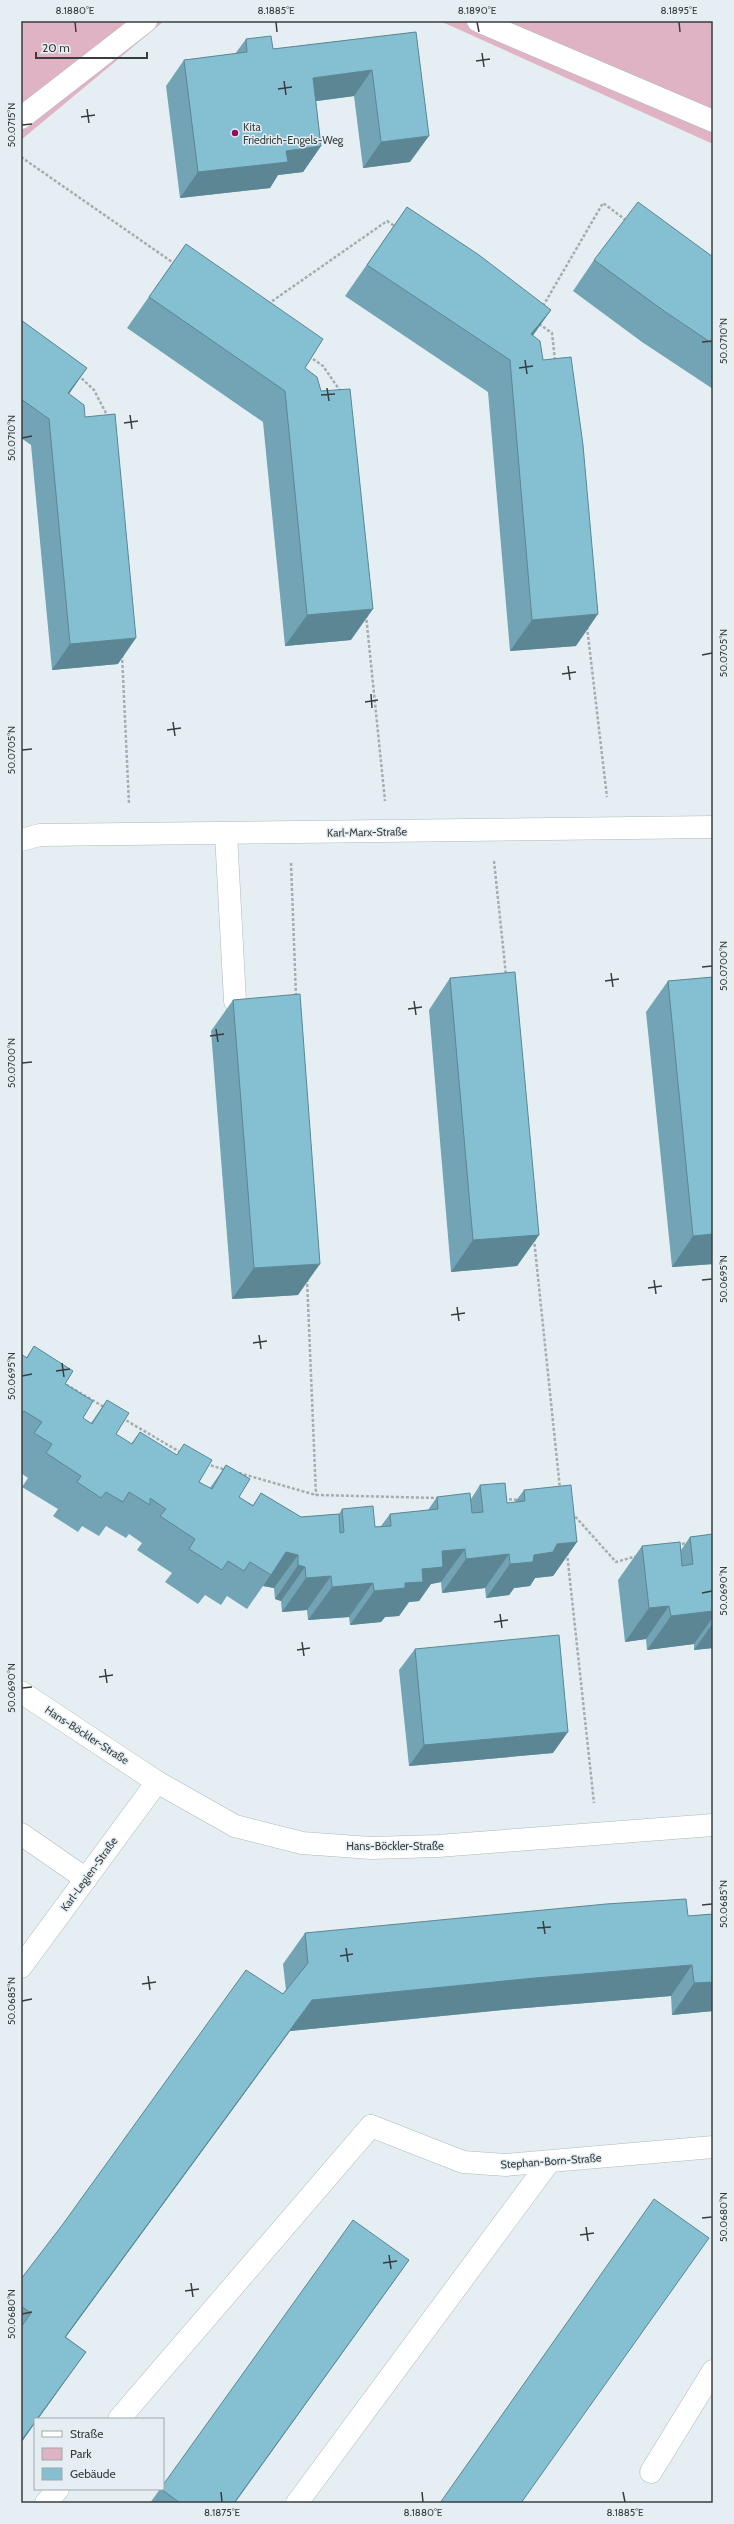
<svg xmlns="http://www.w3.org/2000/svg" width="734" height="2524" viewBox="0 0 734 2524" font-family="Cabin,sans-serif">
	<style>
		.green { fill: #e0b3c4 }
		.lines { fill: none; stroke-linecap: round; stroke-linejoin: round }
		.lane-casing { stroke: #afb9bc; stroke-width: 23 }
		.street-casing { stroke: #afb9bc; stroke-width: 23 }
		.secondary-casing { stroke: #afb9bc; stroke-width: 23 }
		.path { stroke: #a5adb0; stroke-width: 2.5; stroke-dasharray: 3 2; stroke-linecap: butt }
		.lane { stroke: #fff; stroke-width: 22 }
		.street { stroke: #fff; stroke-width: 22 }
		.secondary { stroke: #fff; stroke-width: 22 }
		.wall { fill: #72a4b5 }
		.shaded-wall { fill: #5c8693 }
		.building { fill: #84bfd2; stroke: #5c8693 }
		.ticks { fill: none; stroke: #393d3f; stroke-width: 1.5 }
		.poi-dot { fill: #990b5d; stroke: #e5eff3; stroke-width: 1.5 }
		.labels { text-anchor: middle; stroke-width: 3; stroke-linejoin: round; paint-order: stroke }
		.poi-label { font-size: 11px; fill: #393d3f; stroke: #e5eff3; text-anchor: start }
		.street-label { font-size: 11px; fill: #393d3f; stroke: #e5eff3 }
		.neatline { fill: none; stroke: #393d3f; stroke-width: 1.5 }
		.ticks-label { font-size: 10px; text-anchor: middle; fill: #393d3f }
	</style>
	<rect width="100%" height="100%" fill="#e5eff3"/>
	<g class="green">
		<polygon points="21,21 164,21 21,140"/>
		<polygon points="440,21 713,21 713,144"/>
	</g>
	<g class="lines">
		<defs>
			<g id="lane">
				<polyline points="478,21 713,121"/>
				<polyline points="21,118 146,21"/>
				<polyline points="226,834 235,1001"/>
				<polyline points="21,1834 86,1879"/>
				<polyline points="119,2419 371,2126"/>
				<polyline points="651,2472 713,2371"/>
				<polyline points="46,2503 58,2489"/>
				<polyline points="297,2503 549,2162"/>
			</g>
			<g id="street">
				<polyline points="21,840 40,835 713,827"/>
				<polyline points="21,1967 157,1782"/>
				<polyline points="371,2126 463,2162 506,2165 713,2147"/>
			</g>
			<polyline id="secondary" points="21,1692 157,1782 235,1826 302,1843 371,1848 438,1846 713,1825"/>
		</defs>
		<use href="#lane" class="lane-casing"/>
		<use href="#street" class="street-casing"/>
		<use href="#secondary" class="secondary-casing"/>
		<g class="path">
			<polyline points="21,157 175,264"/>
			<polyline points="268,304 387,221 396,227"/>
			<polyline points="543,306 603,203 627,221"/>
			<polyline points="539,324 552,333 555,360"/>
			<polyline points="309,356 323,366 341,392"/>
			<polyline points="78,375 94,390 108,417"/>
			<polyline points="366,615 385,801"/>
			<polyline points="587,627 607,797"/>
			<polyline points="122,655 129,804"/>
			<polyline points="494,861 506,975"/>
			<polyline points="291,863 296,996"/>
			<polyline points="534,1239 560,1489"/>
			<polyline points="307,1279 316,1495"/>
			<polyline points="62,1382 104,1407"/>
			<polyline points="122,1418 180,1452"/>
			<polyline points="206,1464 226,1470"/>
			<polyline points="239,1473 316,1495 439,1498"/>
			<polyline points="504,1499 519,1500"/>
			<polyline points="572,1513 616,1562 637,1556"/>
			<polyline points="677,1545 687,1543"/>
			<polyline points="567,1553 594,1803"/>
		</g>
		<use href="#lane" class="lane"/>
		<use href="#street" class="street"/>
		<use href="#secondary" class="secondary"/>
	</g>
	<g class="wall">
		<polygon points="416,32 410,162 363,168 354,96 316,101 321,146 303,172 278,175 270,188 180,198 166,86 184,60 235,54 246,39 273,49"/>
		<polygon points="407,207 551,310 533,335 576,646 510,651 488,392 345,296"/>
		<polygon points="186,244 305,368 351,640 285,646 263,422 127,328"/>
		<polygon points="713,257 713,389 642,342 573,291 594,260"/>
		<polygon points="21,320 87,368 69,393 118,664 52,670 31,445 21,438"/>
		<polygon points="713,977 713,1264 672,1267 646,1012 668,981"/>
		<polygon points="450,978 539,1235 517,1266 451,1272 429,1010"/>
		<polygon points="233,1000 298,1295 232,1299 211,1031"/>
		<polygon points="34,1346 65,1384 83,1418 91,1423 107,1400 116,1434 131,1444 140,1432 199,1482 210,1488 226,1465 239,1497 253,1505 261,1493 301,1517 339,1514 342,1509 375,1527 381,1526 390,1514 428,1510 437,1497 471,1499 480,1485 507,1503 515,1502 524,1490 577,1542 553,1576 535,1578 530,1586 514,1588 509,1595 486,1598 485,1588 442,1593 441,1582 431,1584 419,1601 409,1602 399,1616 385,1617 381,1622 350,1625 349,1617 308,1620 307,1610 282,1612 281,1601 275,1599 274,1588 263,1586 247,1609 227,1596 221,1605 205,1595 198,1604 165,1582 172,1573 137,1550 142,1543 129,1534 126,1538 106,1526 99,1536 82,1526 78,1532 53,1516 58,1509 22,1487 28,1478 21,1473 21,1354 26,1358"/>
		<polygon points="713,1534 713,1648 694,1650 694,1644 647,1650 646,1639 625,1642 618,1580 642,1546 681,1550 690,1537"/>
		<polygon points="415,1649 553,1753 409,1766 399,1670"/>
		<polygon points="713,1914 713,2011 672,2015 671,1996 513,2009 290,2031 66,2337 86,2352 38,2419 35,2419 35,2423 21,2443 21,2279 286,1990 283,1964 305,1933 688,1916"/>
		<polygon points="409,2260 235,2503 150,2503 160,2489 163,2489"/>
	</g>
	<g class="shaded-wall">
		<polygon points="372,70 354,96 295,104 313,78"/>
		<polygon points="429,136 410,162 363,168 381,142"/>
		<polygon points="321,146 303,172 278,175 270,188 180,198 198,172 286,151"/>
		<polygon points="551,310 529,341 509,365 531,334"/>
		<polygon points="87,368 69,394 68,393"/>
		<polygon points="373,609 351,640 285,646 307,615"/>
		<polygon points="598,614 576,646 510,651 532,620"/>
		<polygon points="136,638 118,664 52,670 70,644"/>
		<polygon points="713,1234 713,1264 672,1267 693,1236"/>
		<polygon points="539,1235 517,1266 451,1272 473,1240"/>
		<polygon points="320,1264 298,1295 232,1299 254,1268"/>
		<polygon points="577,1542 553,1576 535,1578 530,1586 514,1588 509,1595 486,1598 510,1564 534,1555 557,1544"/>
		<polygon points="465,1549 441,1582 431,1584 419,1601 409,1602 399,1616 385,1617 381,1622 350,1625 374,1591 405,1583 422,1569 442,1551"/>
		<polygon points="286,1552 298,1555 274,1588 263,1586"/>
		<polygon points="509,1554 485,1588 442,1593 466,1559"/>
		<polygon points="298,1565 305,1567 281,1601 275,1599"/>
		<polygon points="331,1576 307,1610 282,1612 306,1578"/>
		<polygon points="373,1583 349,1617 308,1620 332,1587"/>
		<polygon points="669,1606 646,1639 625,1642 649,1608"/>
		<polygon points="713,1611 713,1617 694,1644 647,1650 671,1616"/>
		<polygon points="713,1623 713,1648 694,1650"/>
		<polygon points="568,1732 553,1753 409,1766 424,1745"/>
		<polygon points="692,1965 671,1996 513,2009 290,2031 43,2368 65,2337 312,2000 535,1978"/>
		<polygon points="713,1982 713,2011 672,2015 694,1983"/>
		<polygon points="409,2260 387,2291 234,2503"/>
		<polygon points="86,2352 38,2419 37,2419"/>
		<polygon points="35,2422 35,2423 21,2443 21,2441"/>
	</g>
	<g class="building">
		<polygon points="416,32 429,136 381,142 372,70 313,78 321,146 286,151 288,162 198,172 184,60 247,52 246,39 271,36 273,49"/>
		<polygon points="638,202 713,257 713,344 664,311 594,260"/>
		<polygon points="407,207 479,255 551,310 531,334 540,341 543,360 571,357 583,445 598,614 532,620 510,360 367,265"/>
		<polygon points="186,244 323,339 305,368 317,377 321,391 350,389 373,609 307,615 285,391 149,297"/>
		<polygon points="21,320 87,368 68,393 84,405 85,417 115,414 136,638 70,644 49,419 21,399"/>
		<polygon points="515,972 539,1235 473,1240 450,978"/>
		<polygon points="713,977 713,1234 693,1236 668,981"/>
		<polygon points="300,994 320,1264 254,1268 233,1000"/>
		<polygon points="34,1346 73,1371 65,1384 93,1401 83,1418 92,1424 107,1400 129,1413 116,1434 132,1444 140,1432 177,1455 184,1444 212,1460 199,1482 212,1489 226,1465 250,1479 239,1497 253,1506 261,1493 301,1517 339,1514 340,1533 344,1532 342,1509 373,1506 375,1527 391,1526 390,1514 438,1509 437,1497 470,1493 472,1513 483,1512 480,1485 505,1483 507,1503 525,1501 524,1490 571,1485 577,1542 557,1544 553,1552 534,1555 533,1562 510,1564 509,1554 466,1559 465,1549 442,1551 443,1567 422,1569 423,1582 405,1583 405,1588 374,1591 373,1583 332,1587 331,1576 306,1578 305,1567 298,1565 298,1555 286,1552 271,1575 250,1562 244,1571 228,1561 222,1570 189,1549 195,1539 160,1516 166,1509 150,1498 150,1505 129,1492 123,1502 106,1492 101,1498 77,1482 81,1476 46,1453 52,1444 34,1433 42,1422 24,1411 21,1416 21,1354 27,1358"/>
		<polygon points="713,1534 713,1611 671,1616 669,1606 649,1608 642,1546 680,1542 682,1566 693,1564 690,1537"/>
		<polygon points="559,1635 568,1732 424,1745 415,1649"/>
		<polygon points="686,1899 688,1916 713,1914 713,1982 694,1983 692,1965 535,1978 312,2000 65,2337 86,2352 37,2419 35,2419 35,2422 21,2441 21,2327 31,2313 21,2306 21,2279 63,2224 246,1970 283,1994 308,1963 305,1933 606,1904"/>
		<polygon points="654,2199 709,2238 521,2503 440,2503"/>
		<polygon points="353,2220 409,2260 234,2503 180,2503 161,2489 163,2489 163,2485"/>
	</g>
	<path class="ticks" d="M 75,22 L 76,32M 276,22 L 277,32M 477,22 L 479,32M 679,22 L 680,32M 482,53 L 484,67M 476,61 L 490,59M 284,81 L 286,95M 278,89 L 292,87M 87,109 L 89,123M 81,117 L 95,115M 22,125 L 32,124M 702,342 L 712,341M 525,360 L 527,374M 519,368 L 533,366M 327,388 L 329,401M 321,395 L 335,394M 130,415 L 132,429M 124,423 L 138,421M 22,438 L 32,436M 702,655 L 712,653M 568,666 L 570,680M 562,674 L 576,672M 371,694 L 372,708M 365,702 L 378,700M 173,722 L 175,736M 167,730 L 181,728M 22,750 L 32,749M 702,967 L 712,966M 611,973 L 613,987M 605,981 L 619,979M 414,1001 L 416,1015M 408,1009 L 422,1007M 216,1029 L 218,1042M 210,1036 L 224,1034M 22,1063 L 32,1062M 654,1280 L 656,1294M 702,1280 L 712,1279M 648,1288 L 662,1286M 457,1307 L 459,1321M 451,1315 L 465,1313M 259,1335 L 261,1349M 253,1343 L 267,1341M 62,1363 L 64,1377M 56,1371 L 70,1369M 22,1376 L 32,1374M 702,1593 L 712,1591M 500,1614 L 502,1628M 494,1622 L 508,1620M 302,1642 L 304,1656M 297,1650 L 310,1648M 105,1669 L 107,1683M 99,1677 L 113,1675M 22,1688 L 32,1687M 702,1905 L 712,1904M 543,1921 L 545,1934M 537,1928 L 551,1927M 346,1948 L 348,1962M 340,1956 L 353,1954M 148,1976 L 150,1990M 142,1984 L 156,1982M 22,2001 L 32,1999M 702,2218 L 712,2217M 586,2227 L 588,2241M 580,2235 L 594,2233M 389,2255 L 391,2269M 383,2263 L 397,2261M 191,2283 L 193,2297M 185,2291 L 199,2289M 22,2314 L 32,2312M 221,2492 L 222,2502M 422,2492 L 423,2502M 623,2492 L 625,2502"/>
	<circle class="poi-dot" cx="235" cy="133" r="4"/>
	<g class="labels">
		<g class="poi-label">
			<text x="243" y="131">Kita<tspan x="243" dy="13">Friedrich-Engels-Weg</tspan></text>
		</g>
		<g class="street-label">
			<text transform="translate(367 832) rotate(-1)" y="4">Karl-Marx-Straße</text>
			<text transform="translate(87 1735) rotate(33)" y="4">Hans-Böckler-Straße</text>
			<text x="395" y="1850">Hans-Böckler-Straße</text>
			<text transform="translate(89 1874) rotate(-54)" y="4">Karl-Legien-Straße</text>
			<text transform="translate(551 2161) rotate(-4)" y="4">Stephan-Born-Straße</text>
		</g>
	</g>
	<rect width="734" height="2524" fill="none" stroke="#e5eff3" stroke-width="44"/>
	<rect x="34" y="2418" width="130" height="72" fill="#e5eff3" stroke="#a0a8ab"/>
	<rect x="42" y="2431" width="20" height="6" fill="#ffffff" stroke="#a0a8ab"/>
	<text x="70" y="2438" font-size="12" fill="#393d3f">Straße</text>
	<rect x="42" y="2448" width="20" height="12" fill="#e0b3c4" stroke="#a0a8ab"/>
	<text x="70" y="2458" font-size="12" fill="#393d3f">Park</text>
	<rect x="42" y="2468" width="20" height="12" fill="#84bfd2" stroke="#a0a8ab"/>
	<text x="70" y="2478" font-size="12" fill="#393d3f">Gebäude</text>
	<path d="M36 52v6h111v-6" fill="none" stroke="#393d3f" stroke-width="2"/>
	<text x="42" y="52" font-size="12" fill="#393d3f" stroke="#e5eff3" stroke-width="3" paint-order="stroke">20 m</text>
	<rect x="22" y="22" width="690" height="2480" class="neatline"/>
	<g class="ticks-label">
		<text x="75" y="14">8.1880°E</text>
		<text x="276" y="14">8.1885°E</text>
		<text x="477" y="14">8.1890°E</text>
		<text x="679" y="14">8.1895°E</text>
		<text transform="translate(11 125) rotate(-90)" y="4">50.0715°N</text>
		<text transform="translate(723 341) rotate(-90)" y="4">50.0710°N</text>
		<text transform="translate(11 438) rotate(-90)" y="4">50.0710°N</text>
		<text transform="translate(723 653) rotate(-90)" y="4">50.0705°N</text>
		<text transform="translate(11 750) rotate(-90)" y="4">50.0705°N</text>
		<text transform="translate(723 966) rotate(-90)" y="4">50.0700°N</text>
		<text transform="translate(11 1063) rotate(-90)" y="4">50.0700°N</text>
		<text transform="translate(723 1279) rotate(-90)" y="4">50.0695°N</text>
		<text transform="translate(11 1376) rotate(-90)" y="4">50.0695°N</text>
		<text transform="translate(723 1591) rotate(-90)" y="4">50.0690°N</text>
		<text transform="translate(11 1688) rotate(-90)" y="4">50.0690°N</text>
		<text transform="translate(723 1904) rotate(-90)" y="4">50.0685°N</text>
		<text transform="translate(11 2001) rotate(-90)" y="4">50.0685°N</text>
		<text transform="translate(723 2217) rotate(-90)" y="4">50.0680°N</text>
		<text transform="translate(11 2314) rotate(-90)" y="4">50.0680°N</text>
		<text x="222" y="2516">8.1875°E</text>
		<text x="423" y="2516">8.1880°E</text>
		<text x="625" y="2516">8.1885°E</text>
	</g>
</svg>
